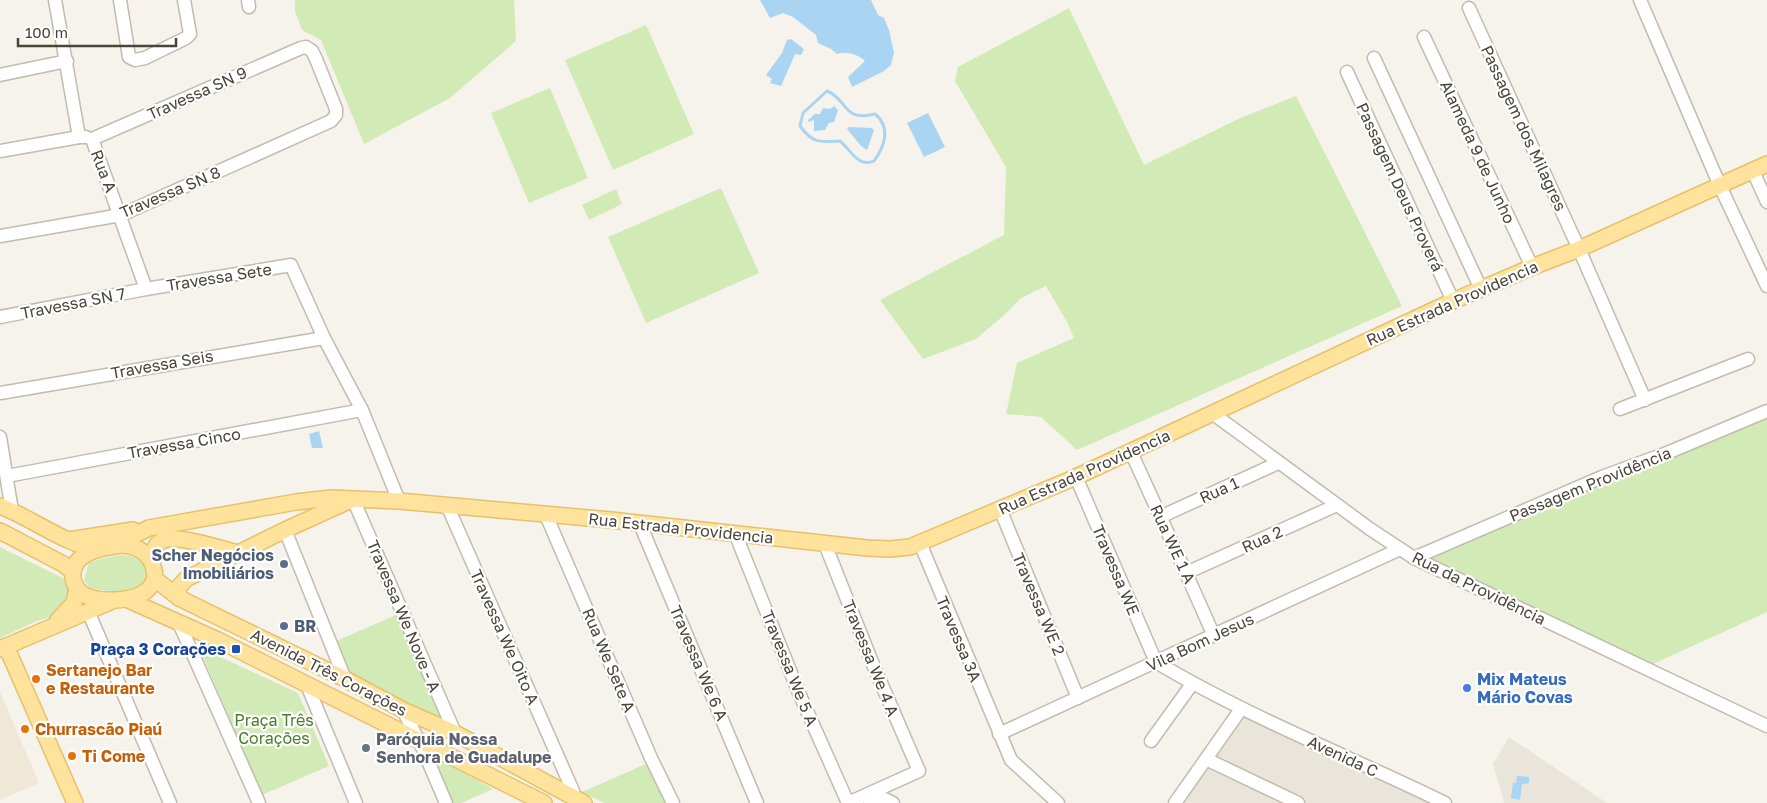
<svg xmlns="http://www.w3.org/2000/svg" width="1767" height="803" viewBox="0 0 1767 803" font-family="'Golos Text',sans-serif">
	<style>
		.residential { fill: #eae5da }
		.education { fill: #efe8d6 }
		.green { fill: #d2eab5 }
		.water { fill: #a9d4f2 }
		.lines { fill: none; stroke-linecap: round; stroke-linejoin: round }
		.stream { stroke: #a9d4f2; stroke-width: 3 }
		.minor-casing { stroke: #c2bbae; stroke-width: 15 }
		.major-casing { stroke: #e6c16a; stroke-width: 18 }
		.minor { stroke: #fff; stroke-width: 12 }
		.major { stroke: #ffe39c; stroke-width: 15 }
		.service-dot { fill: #5c6f8a; stroke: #fff; stroke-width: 2 }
		.transit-dot { fill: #1a4fb4; stroke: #fff; stroke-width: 2 }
		.food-dot { fill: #e8710a; stroke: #fff; stroke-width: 2 }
		.shop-dot { fill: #3f7fe0; stroke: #fff; stroke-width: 2 }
		.worship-dot { fill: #6b7280; stroke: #fff; stroke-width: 2 }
		.labels { text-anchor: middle; stroke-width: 4.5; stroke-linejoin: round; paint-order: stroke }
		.street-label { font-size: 16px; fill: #4b4439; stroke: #fff }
		.service-label { font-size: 16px; font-weight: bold; fill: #4e5e75; stroke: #fff; text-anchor: end }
		.transit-label { font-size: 16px; font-weight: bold; fill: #164399; stroke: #fff; text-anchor: end }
		.food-label { font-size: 16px; font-weight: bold; fill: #c56008; stroke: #fff; text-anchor: start }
		.shop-label { font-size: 16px; font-weight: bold; fill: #366cbe; stroke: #fff; text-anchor: start }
		.park-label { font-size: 16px; fill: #4a7f2a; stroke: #fff }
		.worship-label { font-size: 16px; font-weight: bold; fill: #5b616d; stroke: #fff; text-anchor: start }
	</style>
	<rect width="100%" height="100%" fill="#f6f3ec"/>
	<g class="residential">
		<polygon points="1241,709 1433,803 1175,803"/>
		<polygon points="1509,737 1607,803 1504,803 1493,764"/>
	</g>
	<polygon class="education" points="0,692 39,783 0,800"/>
	<g class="green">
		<polygon points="295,0 514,0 516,41 450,98 364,144 321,40 302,30 295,11"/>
		<polygon points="1069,8 1144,165 1238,119 1296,96 1402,306 1077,450 1041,417 1006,414 1017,363 1074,338 1067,322 1046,286 1021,298 1003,316 976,339 923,359 880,300 1004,235 1006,167 955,81 958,67"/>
		<polygon points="646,25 694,134 613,170 565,60"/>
		<polygon points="550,88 588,178 529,203 491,113"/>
		<polygon points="721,188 759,273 646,323 608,237"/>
		<polygon points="616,189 622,204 589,220 582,205"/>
		<polygon points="1767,407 1767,612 1651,665 1428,558"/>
		<polygon points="0,547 65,579 72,594 60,614 37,621 0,638"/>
		<path d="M 120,555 C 139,556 148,560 147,580 C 133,594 108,592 90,588 L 84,580 L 89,563 L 100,559 Z"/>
		<polygon points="396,615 443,722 351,679 334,642"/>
		<polygon points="199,647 298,693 329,766 262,795"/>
		<polygon points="435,756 493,789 461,803 451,803 432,761"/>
		<polygon points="648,763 665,803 604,803 582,792"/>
	</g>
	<g class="water">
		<path d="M 760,0 L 871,0 L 878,15 L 884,18 L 889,30 L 894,53 L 891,65 L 884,71 L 852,87 L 848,77 L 865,61 C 857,54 847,51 837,54 L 831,49 L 818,43 L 816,35 L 793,17 L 783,13 L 770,18 Z"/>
		<polygon points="791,39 804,49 801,55 795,54 781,86 770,83 772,79 766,75 782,53 787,40"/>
		<polygon points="834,106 838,110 834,122 829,123 825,130 814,131 814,120 809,122 808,120 815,114 820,114 823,108 830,109"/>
		<polygon points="928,113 945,147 924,157 907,123"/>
		<polygon points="849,127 872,128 874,130 867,150 861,146 847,129"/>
		<polygon points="319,431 323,448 312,448 309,434"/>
		<polygon points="1517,776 1529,777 1529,783 1522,784 1520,800 1511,798 1513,783 1516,783"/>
	</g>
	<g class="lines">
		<path class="stream" d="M 827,91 C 849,100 842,122 875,114 C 891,127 885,146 874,161 C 858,168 851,150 840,141 C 820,142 813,144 800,126 L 803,113 Z"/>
		<defs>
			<g id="minor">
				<polyline points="55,0 79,137"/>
				<polyline points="120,0 129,57 135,60 145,58 186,38 190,34 184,0"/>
				<polyline points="248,0 249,7"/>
				<polyline points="1640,0 1720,186 1767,286"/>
				<polyline points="1469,8 1579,249 1645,400"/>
				<polyline points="1424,37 1532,267"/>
				<polyline points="1374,58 1481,289"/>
				<polyline points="1347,72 1453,301"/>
				<polyline points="0,75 67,61"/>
				<polyline points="92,139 146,289"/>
				<polyline points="0,151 79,137 86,137"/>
				<polyline points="1753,171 1767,202"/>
				<polyline points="0,236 121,215 331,121 336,115 336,109 316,59 312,51 306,47 301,48 92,139"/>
				<polyline points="0,317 146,289 291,265 324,338 362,410 399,501"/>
				<polyline points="0,393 324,338"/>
				<polyline points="1620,409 1748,359"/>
				<polyline points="1212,413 1370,529 1414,558 1767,726"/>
				<polyline points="0,437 12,511"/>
				<polyline points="1131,452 1186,573 1214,636"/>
				<polyline points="7,476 362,410"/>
				<polyline points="1076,477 1156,662"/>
				<polyline points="353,499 455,733"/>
				<polyline points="447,505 573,791 571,797"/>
				<polyline points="1000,509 1078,698"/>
				<polyline points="546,515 651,758 673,803"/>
				<polyline points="1160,517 1278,463"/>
				<polyline points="640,524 757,803"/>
				<polyline points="285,530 345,679"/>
				<polyline points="735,533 799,693 848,803"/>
				<polyline points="920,543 1011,760 1058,803"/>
				<polyline points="825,544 872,662 919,771 848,803"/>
				<polyline points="1414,558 1602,477 1667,453 1767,411"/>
				<polyline points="1186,573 1337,505"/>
				<polyline points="88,611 170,803"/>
				<polyline points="179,623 259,803"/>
				<path d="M 1156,662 C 1248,717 1349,756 1445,803"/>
				<polyline points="307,685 356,803"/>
				<polyline points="403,710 422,747 446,803"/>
				<polyline points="999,734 1400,549"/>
				<polyline points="1151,741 1192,684"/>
				<polyline points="1206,759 1298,803"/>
				<polyline points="870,803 885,799 893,803"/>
				<polyline points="1175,803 1241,709"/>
			</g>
			<g id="major">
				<path d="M 0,506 C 32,518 61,542 95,549"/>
				<polyline points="0,531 63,564 73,572"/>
				<polyline points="69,540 133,530"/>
				<path d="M 122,545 C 142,546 155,558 155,579 C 153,583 150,588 146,591 C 133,602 97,603 83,594 C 77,590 74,585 73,578 C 70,552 104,547 122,545 Z"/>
				<polyline points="109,547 149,528 296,502 331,498 399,501 611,520 867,548 890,549 910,547 1076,477 1453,301 1532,267 1579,249 1767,164"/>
				<path d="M 152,562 C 153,532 175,538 196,542 C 210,545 224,549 238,553"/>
				<polyline points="155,579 179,598 345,679 403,710 455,733 584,803"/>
				<polyline points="179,598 178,588 186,579 285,530 351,500"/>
				<polyline points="126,599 218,640 544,803"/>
				<polyline points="58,620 74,603 77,589"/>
				<polyline points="6,646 75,803"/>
				<polyline points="0,649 110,602"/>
			</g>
		</defs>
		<use href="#minor" class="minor-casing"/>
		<use href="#major" class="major-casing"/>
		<use href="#minor" class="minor"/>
		<use href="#major" class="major"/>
	</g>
	<g class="service-dot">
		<circle cx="284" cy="564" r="5"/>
		<circle cx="284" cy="626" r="5"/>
	</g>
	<rect class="transit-dot" x="231" y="644" width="10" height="10" rx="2.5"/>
	<g class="food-dot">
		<circle cx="36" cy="679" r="5"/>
		<circle cx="25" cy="729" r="5"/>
		<circle cx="72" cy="756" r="5"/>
	</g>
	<circle class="shop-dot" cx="1467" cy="688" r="5"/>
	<circle class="worship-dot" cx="366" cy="748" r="5"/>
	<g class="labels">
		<g class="street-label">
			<text transform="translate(197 93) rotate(-24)" y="6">Travessa SN 9</text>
			<text transform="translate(1524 128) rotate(65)" y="6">Passagem dos Milagres</text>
			<text transform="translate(1478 152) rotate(65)" y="6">Alameda 9 de Junho</text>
			<text transform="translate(104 171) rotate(69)" y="6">Rua A</text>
			<text transform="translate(1400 187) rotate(65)" y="6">Passagem Deus Proverá</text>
			<text transform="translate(170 192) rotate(-23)" y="6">Travessa SN 8</text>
			<text transform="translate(219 277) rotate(-9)" y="6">Travessa Sete</text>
			<text transform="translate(73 303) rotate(-11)" y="6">Travessa SN 7</text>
			<text transform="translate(1452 303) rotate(-24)" y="6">Rua Estrada Providencia</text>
			<text transform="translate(162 364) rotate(-10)" y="6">Travessa Seis</text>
			<text transform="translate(184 443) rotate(-10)" y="6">Travessa Cinco</text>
			<text transform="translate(1084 472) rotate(-24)" y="6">Rua Estrada Providencia</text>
			<text transform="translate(1590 484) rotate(-22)" y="6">Passagem Providência</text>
			<text transform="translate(1219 490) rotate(-24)" y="6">Rua 1</text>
			<text transform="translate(681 528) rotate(6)" y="6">Rua Estrada Providencia</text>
			<text transform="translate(1262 539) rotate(-24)" y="6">Rua 2</text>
			<text transform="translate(1173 544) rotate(65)" y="6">Rua WE 1 A</text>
			<text transform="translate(1116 570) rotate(67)" y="6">Travessa WE</text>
			<text transform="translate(1479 588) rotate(26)" y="6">Rua da Providência</text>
			<text transform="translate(1039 604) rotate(67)" y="6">Travessa WE 2</text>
			<text transform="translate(404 616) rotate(67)" y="6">Travessa We Nove - A</text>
			<text transform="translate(505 637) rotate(66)" y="6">Travessa We Oito A</text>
			<text transform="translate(959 639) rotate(67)" y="6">Travessa 3A</text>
			<text transform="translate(1200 642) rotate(-25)" y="6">Vila Bom Jesus</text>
			<text transform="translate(871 658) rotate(68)" y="6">Travessa We 4 A</text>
			<text transform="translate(609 660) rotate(67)" y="6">Rua We Sete A</text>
			<text transform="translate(699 663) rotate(67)" y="6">Travessa We 6 A</text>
			<text transform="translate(790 668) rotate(68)" y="6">Travessa We 5 A</text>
			<text transform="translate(329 672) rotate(27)" y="6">Avenida Três Corações</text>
			<text transform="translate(1343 756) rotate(25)" y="6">Avenida C</text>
		</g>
		<g class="service-label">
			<text x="274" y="561">Scher Negócios<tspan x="274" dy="18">Imobiliários</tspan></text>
			<text x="294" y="632" text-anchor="start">BR</text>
		</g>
		<g class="transit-label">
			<text x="226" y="655">Praça 3 Corações</text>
		</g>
		<g class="food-label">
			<text x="46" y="676">Sertanejo Bar<tspan x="46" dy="18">e Restaurante</tspan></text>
			<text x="35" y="735">Churrascão Piaú</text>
			<text x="82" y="762">Ti Come</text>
		</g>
		<g class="shop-label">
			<text x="1477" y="685">Mix Mateus<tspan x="1477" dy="18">Mário Covas</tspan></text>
		</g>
		<g class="park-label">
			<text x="274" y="726">Praça Três<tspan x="274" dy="18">Corações</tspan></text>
		</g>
		<g class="worship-label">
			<text x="376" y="745">Paróquia Nossa<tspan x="376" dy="18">Senhora de Guadalupe</tspan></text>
		</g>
	</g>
	<path d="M18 38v8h158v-8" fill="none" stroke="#4b4439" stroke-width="2.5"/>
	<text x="25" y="38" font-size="15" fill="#4b4439" stroke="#ffffff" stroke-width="4" paint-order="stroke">100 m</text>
</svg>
